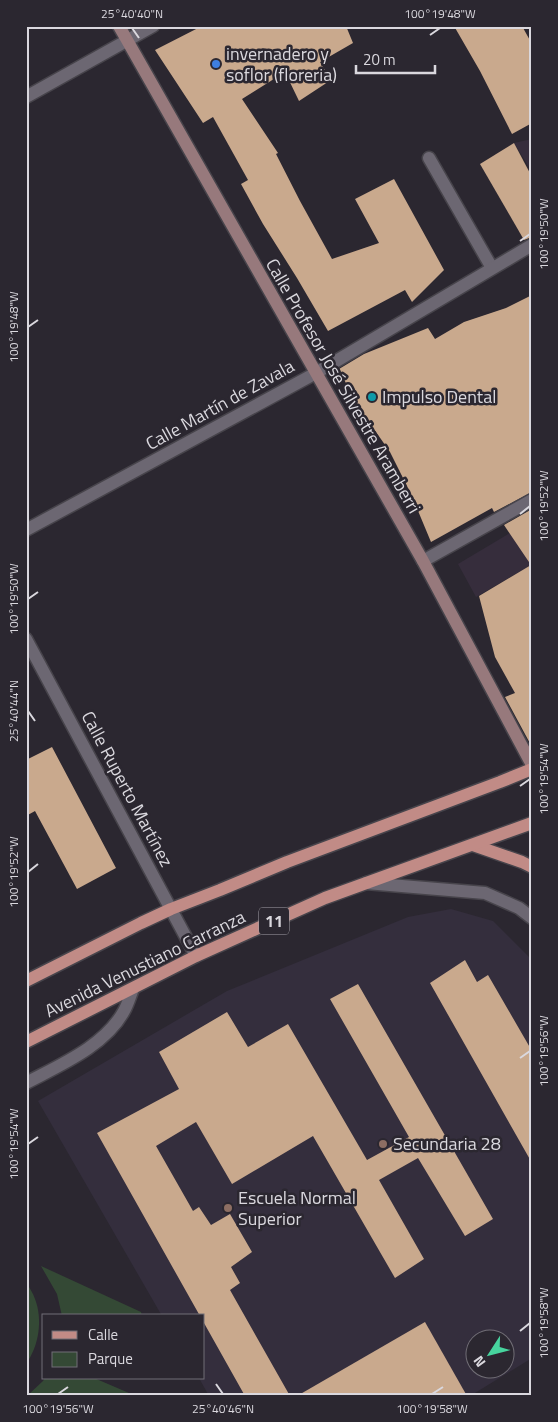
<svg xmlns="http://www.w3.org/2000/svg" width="558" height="1422" viewBox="0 0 558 1422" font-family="'Titillium Web',sans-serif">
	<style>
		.commercial { fill: #362d3c }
		.built { fill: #342e3d; fill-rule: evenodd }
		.green { fill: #344935 }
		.building { fill: #c9a98d }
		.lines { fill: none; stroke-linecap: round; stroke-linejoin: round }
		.service-casing { stroke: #47444b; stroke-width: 15 }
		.minor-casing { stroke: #47444b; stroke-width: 15 }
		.secondary-casing { stroke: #47444b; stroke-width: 15 }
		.primary-casing { stroke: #47444b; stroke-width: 15 }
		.service { stroke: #6c6772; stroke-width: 12 }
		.minor { stroke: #6c6772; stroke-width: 12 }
		.secondary { stroke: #97797c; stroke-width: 12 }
		.primary { stroke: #c18b86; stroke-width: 12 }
		.ticks { fill: none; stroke: #dad8de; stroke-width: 2 }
		.shop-dot { fill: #3f7fe0; stroke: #2b2730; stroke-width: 2 }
		.culture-dot { fill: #0f9aa8; stroke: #2b2730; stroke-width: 2 }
		.education-dot { fill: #8d6e63; stroke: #2b2730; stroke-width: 2 }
		.labels { text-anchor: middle; stroke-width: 5; stroke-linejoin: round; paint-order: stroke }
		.shield { fill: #2b2730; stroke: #a6a3aa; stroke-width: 1 }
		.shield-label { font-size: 16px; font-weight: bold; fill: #dad8de }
		.poi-label { font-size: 18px; fill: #dad8de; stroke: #2b2730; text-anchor: start }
		.street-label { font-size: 18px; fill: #dad8de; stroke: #2b2730 }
		.neatline { fill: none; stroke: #dad8de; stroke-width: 2 }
		.ticks-label { font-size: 12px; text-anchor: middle; fill: #dad8de }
	</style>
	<rect width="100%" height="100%" fill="#2b2730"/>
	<g class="commercial">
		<polygon points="532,139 532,172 514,143"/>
		<polygon points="510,533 531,565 476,597 458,564"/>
	</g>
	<path class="built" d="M 451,909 L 493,921 L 529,957 L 532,962 L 532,1358 L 470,1396 L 209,1396 L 199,1378 L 204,1378 L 204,1316 L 162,1316 L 38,1101 L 227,991 L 408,917 ZM 476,1340 L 506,1340 L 506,1370 L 476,1370 Z"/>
	<g class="green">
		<polygon points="41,1266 141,1312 142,1316 62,1316 57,1294"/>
		<path d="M 26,1282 C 29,1287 33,1293 35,1299 C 43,1320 39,1346 26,1364 Z"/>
		<polygon points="45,1378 94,1378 136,1396 27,1396 43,1381"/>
	</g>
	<g class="building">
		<polygon points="202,26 346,26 353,43 320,62 331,80 299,101 285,72 242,99 278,153 276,154 300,201 332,259 379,243 355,199 394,179 444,270 412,302 405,290 328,331 297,278 263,224 241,184 248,180 213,117 203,123 155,50"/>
		<polygon points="454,26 522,26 532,44 532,123 512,134 480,71"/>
		<polygon points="514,143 532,177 532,237 524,240 480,164"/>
		<polygon points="532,295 532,492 494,512 492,508 431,542 411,494 390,452 376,432 362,416 339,369 364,354 428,328 435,339 464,322 506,308"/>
		<polygon points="532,509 532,747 505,697 515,693 495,657 479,596 531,565 504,525"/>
		<polygon points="52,747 116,868 77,889 35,811 26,816 26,760"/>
		<polygon points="465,960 477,982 488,975 532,1051 532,1163 430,983"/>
		<polygon points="358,984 493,1219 465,1236 418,1158 379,1180 424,1259 395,1278 313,1136 232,1184 196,1122 156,1146 193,1211 199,1207 211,1225 230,1214 252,1252 231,1267 240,1283 230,1290 290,1396 245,1396 204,1323 204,1316 200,1316 97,1133 179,1089 159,1052 227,1012 248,1047 288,1024 367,1160 409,1137 330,999"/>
		<polygon points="425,1322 467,1396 297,1396"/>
	</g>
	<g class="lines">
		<defs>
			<g id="service">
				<polyline points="429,158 492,268"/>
				<polyline points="366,883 485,893 519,908 532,918"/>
				<path d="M 26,1083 C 60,1065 105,1046 124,1011 C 128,1004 130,996 133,989"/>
			</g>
			<g id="minor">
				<polyline points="26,97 153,26"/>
				<polyline points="26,530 316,373 532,245"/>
				<polyline points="423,561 532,500"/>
				<polyline points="26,639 196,956"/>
			</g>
			<polyline id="secondary" points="119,26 423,561 532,765"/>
			<g id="primary">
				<polyline points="473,845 522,862 532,867"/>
				<polyline points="26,981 141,923 171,909 220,890 287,862 500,782 532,769"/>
				<polyline points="26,1042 196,956 325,898 532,823"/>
			</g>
		</defs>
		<use href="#service" class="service-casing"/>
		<use href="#minor" class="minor-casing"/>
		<use href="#secondary" class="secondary-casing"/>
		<use href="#primary" class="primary-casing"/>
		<use href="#service" class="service"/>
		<use href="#minor" class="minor"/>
		<use href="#secondary" class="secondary"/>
		<use href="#primary" class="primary"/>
	</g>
	<path class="ticks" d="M 132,28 L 139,38M 430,35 L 440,28M 520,241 L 530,234M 28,327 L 38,320M 520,514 L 530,506M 28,599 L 38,592M 28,711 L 35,721M 520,786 L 530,779M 28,872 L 38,864M 520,1058 L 530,1051M 28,1144 L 38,1137M 520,1331 L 530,1323M 216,1384 L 223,1394M 58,1394 L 68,1387M 432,1394 L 443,1387"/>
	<circle class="shop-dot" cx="216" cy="64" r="5"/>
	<circle class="culture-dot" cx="372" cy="397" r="5"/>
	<g class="education-dot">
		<circle cx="383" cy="1144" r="5"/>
		<circle cx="228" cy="1208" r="5"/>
	</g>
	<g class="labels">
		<rect class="shield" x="259" y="907.5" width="30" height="27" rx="4"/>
		<g class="shield-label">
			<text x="274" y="927">11</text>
		</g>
		<g class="poi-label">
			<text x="226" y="60">invernadero y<tspan x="226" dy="21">soflor (floreria)</tspan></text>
			<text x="382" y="403">Impulso Dental</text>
			<text x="393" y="1150">Secundaria 28</text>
			<text x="238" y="1204">Escuela Normal<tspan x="238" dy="21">Superior</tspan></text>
		</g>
		<g class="street-label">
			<text transform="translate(343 386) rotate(60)" y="6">Calle Profesor José Silvestre Aramberri</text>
			<text transform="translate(220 405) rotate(-29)" y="6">Calle Martín de Zavala</text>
			<text transform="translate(127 789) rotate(62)" y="6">Calle Ruperto Martínez</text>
			<text transform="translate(145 964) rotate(-26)" y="6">Avenida Venustiano Carranza</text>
		</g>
	</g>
	<rect width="558" height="1422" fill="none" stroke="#2b2730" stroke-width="55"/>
	<rect x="42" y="1314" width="162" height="65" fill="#2b2730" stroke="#716e76"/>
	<rect x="52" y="1331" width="25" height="8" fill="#c18b86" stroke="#716e76"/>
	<text x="88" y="1340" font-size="15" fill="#dad8de">Calle</text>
	<rect x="52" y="1352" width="25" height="15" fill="#344935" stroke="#716e76"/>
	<text x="88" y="1364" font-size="15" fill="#dad8de">Parque</text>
	<g transform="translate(490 1354) rotate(234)"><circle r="24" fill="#2b2730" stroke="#716e76"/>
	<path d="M0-4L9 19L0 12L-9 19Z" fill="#47d49e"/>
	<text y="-8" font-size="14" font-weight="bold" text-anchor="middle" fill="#dad8de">N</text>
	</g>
	<path d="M356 65v8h79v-8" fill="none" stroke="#dad8de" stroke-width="2.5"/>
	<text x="363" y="65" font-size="15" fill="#dad8de" stroke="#2b2730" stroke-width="4" paint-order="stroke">20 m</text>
	<rect x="28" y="28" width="502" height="1366" class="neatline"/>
	<g class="ticks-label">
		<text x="132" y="18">25°40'40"N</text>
		<text x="440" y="18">100°19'48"W</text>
		<text transform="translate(544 234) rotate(-90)" y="4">100°19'50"W</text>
		<text transform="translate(14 327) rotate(-90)" y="4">100°19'48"W</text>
		<text transform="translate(544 506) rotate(-90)" y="4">100°19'52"W</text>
		<text transform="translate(14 599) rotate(-90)" y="4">100°19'50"W</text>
		<text transform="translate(14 711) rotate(-90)" y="4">25°40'44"N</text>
		<text transform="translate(544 779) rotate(-90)" y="4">100°19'54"W</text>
		<text transform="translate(14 872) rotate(-90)" y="4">100°19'52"W</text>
		<text transform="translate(544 1051) rotate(-90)" y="4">100°19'56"W</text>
		<text transform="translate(14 1144) rotate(-90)" y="4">100°19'54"W</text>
		<text transform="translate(544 1323) rotate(-90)" y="4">100°19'58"W</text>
		<text x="58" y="1413">100°19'56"W</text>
		<text x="223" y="1413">25°40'46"N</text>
		<text x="432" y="1413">100°19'58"W</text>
	</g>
</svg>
